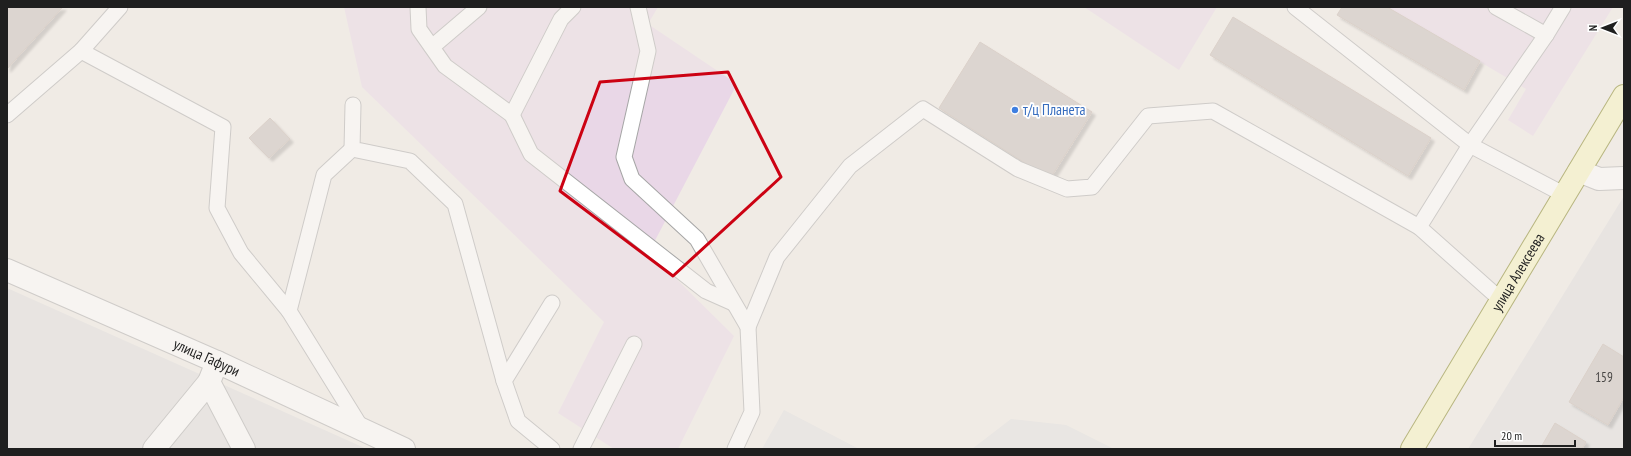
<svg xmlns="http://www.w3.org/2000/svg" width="1631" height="456" viewBox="0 0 1631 456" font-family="'PT Sans Narrow',sans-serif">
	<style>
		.residential { fill: #dddcdc }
		.industrial { fill: #e9d7e7 }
		.parking { fill: #dfdfdf }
		.building { fill: #c4bbb5; stroke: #c1b1a8; filter: url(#shadow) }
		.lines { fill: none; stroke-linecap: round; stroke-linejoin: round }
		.service-casing { stroke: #a6a6a6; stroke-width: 17 }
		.minor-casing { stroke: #a6a6a6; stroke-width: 24 }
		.secondary-casing { stroke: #747606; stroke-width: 24 }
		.service { stroke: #fff; stroke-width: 15 }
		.minor { stroke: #fff; stroke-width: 22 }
		.secondary { stroke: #f9f7ba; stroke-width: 22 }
		.marked { fill: none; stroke: #cc0213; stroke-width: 3; stroke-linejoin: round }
		.shop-dot { fill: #3f7fe0; stroke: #fff; stroke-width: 1.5 }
		.labels { text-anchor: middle; stroke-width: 3.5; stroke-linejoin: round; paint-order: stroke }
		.number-label { font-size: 13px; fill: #484644 }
		.shop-label { font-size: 15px; fill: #366cbe; stroke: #fff; text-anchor: start }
		.street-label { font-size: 15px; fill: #1f1f1f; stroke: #fff }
	</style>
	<defs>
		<filter id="shadow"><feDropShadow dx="3.5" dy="3.5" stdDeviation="1" flood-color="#0004"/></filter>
	</defs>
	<rect width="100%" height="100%" fill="#f0ebe5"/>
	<g class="residential">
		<polygon points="1624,196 1624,449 1468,449"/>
		<polygon points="7,288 367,449 7,449"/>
	</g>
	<g class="industrial">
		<polygon points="344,7 658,7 648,24 737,84 649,252 734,336 678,449 614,449 558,413 604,322 362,87"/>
		<polygon points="1084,7 1217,7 1179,70"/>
		<polygon points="1387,7 1613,7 1533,136 1508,120 1526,89"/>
	</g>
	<g class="parking">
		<polygon points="784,410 859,449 762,449"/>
		<polygon points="1011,419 1066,425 1114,449 972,449"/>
	</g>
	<g class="building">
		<polygon points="7,7 63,7 7,69"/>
		<polygon points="1342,7 1387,7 1480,61 1464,90 1337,15"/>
		<polygon points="1233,17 1431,138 1408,176 1210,55"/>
		<polygon points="980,42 1092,112 1050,179 939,108"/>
		<polygon points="270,118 290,139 269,158 249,138"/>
		<polygon points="1603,344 1624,357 1624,397 1608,425 1569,402"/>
		<polygon points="1555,423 1586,442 1582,449 1540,449"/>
	</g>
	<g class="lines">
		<defs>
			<g id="service">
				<polyline points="418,7 419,29 445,66 512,115 561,19 573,7"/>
				<polyline points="638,7 648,51 624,157 632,179 697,239 748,327 752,412 735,449"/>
				<polyline points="1295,7 1470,145 1565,195"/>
				<polyline points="1496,7 1546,35"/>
				<polyline points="432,47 479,7"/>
				<polyline points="81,51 223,127 217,208 241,253 289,311"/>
				<polyline points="353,105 352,149 410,161 455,204 504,381"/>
				<polyline points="7,115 81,51 120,7"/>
				<polyline points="512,115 531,154 706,291 733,303"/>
				<polyline points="352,149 324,175 289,311 362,429"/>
				<polyline points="1419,227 1501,300"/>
				<polyline points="552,303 504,381 518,421 552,449"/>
				<polyline points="748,327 777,257 850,166 923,109 1018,169 1067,189 1092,187 1148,116 1213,111 1419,227 1470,145 1546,35 1563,7"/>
				<polyline points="581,449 634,344"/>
			</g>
			<g id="minor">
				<polyline points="1579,171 1599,179 1624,178"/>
				<path id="s1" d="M 7,270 L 217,362 L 404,449"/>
				<polyline points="209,382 244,449"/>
				<polyline points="154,449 209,382 217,362"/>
			</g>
			<g id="secondary">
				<path id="s2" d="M 1412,449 L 1624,96"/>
			</g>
		</defs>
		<use href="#service" class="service-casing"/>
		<use href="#minor" class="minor-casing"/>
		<use href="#secondary" class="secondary-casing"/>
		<use href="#service" class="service"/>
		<use href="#minor" class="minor"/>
		<use href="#secondary" class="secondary"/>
	</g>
	<path d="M0 0H1631V456H0ZM 728,72 L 781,177 L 673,276 L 560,191 L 600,82 Z" fill="#f0ebe5" fill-opacity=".55" fill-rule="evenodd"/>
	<path class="marked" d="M 728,72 L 781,177 L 673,276 L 560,191 L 600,82 Z"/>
	<circle class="shop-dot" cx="1015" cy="110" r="4"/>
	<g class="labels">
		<g class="number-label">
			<text x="1604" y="382">159</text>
		</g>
		<g class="shop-label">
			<text x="1023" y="115">т/ц Планета</text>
		</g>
		<g class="street-label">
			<text dy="5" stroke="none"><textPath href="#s2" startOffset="206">улица Алексеева</textPath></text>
			<text dy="5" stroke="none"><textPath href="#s1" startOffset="218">улица Гафури</textPath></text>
		</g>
	</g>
	<rect width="1631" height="456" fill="none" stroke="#1f1f1f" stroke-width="16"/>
	<g transform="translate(1603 28) rotate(270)" stroke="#ffffff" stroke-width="3" paint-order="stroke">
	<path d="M0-3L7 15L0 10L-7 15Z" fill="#1f1f1f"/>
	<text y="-6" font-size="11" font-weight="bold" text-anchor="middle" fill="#1f1f1f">N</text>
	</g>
	<path d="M1495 440v6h80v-6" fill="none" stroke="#1f1f1f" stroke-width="2"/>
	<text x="1501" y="440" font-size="12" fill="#1f1f1f" stroke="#ffffff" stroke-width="3" paint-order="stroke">20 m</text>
</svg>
